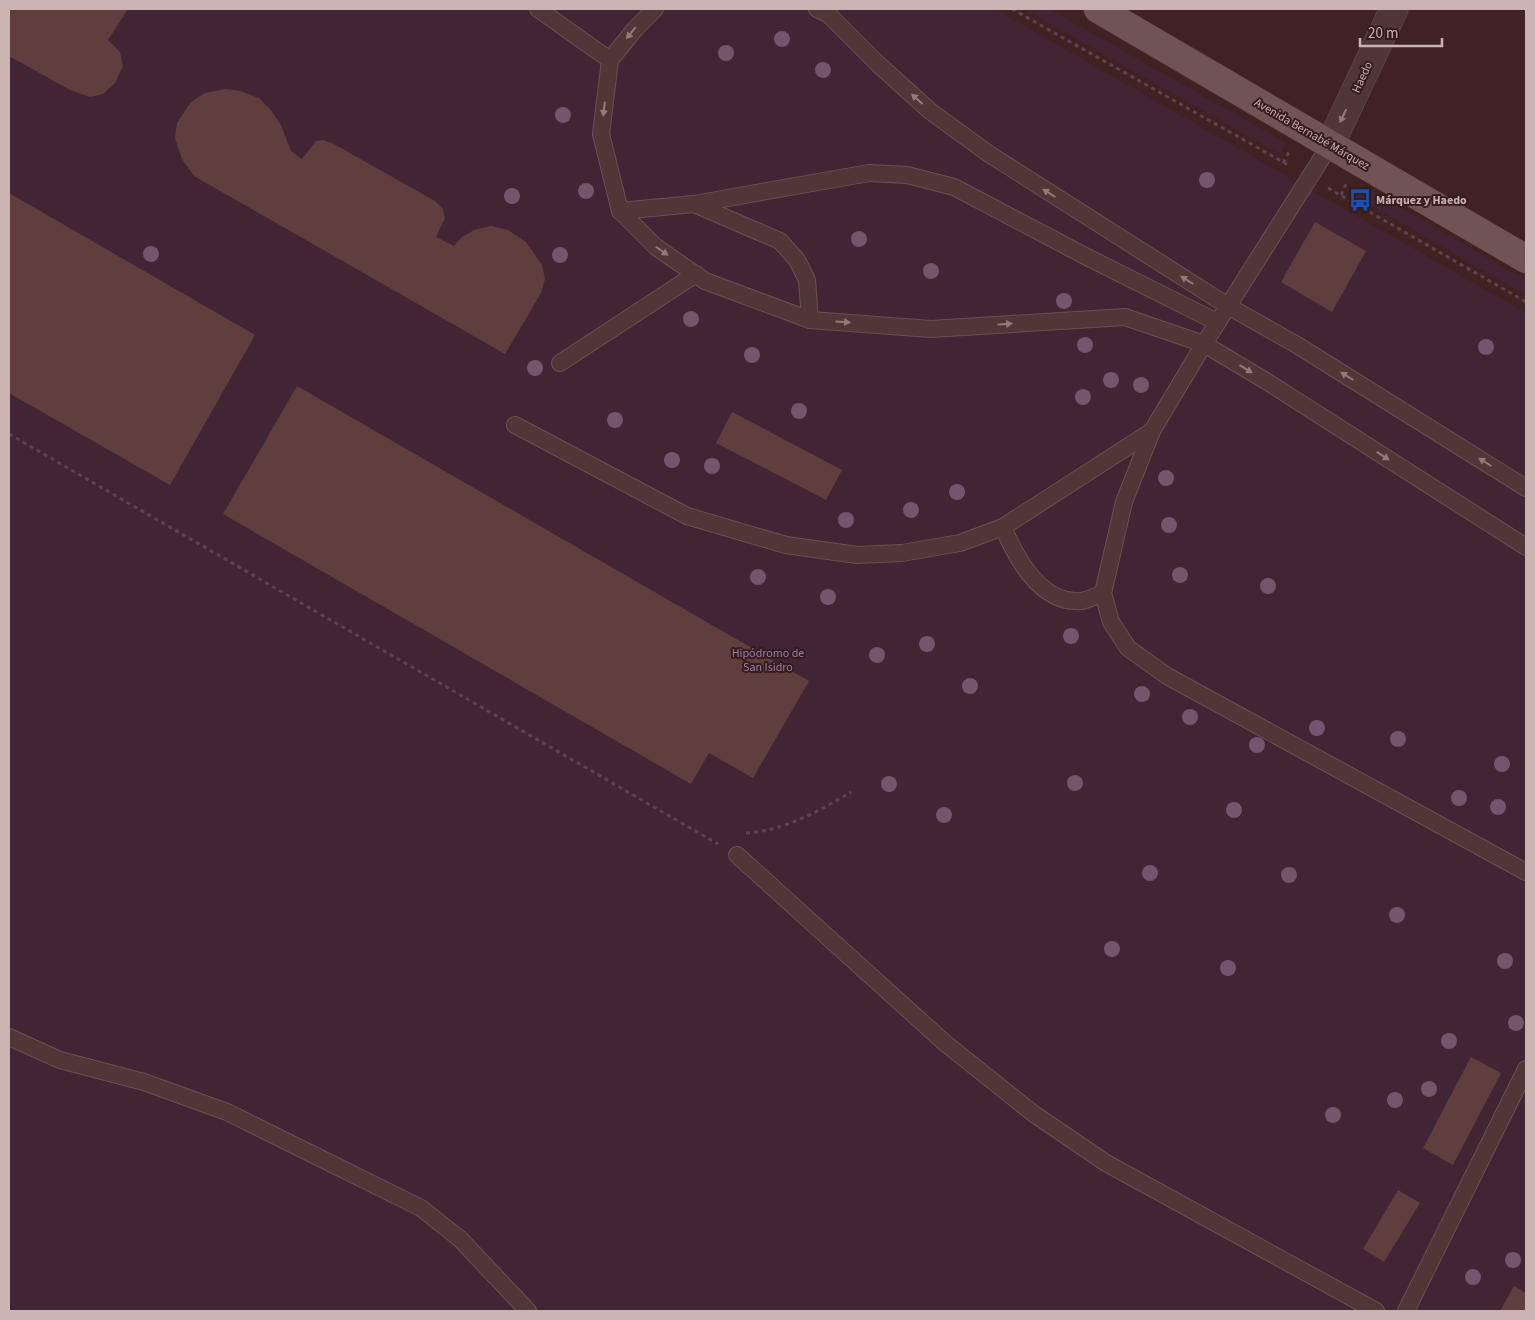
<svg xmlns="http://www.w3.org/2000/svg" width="1535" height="1320" viewBox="0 0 1535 1320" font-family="'Source Sans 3',sans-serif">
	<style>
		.green { fill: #422534 }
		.building { fill: #613e3e }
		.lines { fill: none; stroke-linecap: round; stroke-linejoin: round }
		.lane-casing { stroke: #6b5151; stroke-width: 18 }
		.street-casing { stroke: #6b5151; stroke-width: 29 }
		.primary-casing { stroke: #59403f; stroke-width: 29 }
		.path { stroke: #5e424f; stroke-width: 3; stroke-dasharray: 4 4; stroke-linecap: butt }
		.lane { stroke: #503636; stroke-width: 16 }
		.street { stroke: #503636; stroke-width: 28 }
		.primary { stroke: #705454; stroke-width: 28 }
		.tree { fill: #73556e }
		.oneway { fill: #947b7a }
		.labels { text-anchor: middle; stroke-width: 4; stroke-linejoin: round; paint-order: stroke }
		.street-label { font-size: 12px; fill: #cbb3b2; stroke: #351b1b }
		.poi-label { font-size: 12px; font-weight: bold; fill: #cbb3b2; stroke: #351b1b; text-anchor: start }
		.park-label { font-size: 12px; fill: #9c7ead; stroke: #351b1b }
	</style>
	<rect width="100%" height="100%" fill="#402222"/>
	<g class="green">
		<polygon points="9,9 995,9 1526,313 1526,1311 9,1311"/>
		<polygon points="1024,9 1049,9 1286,143 1280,154"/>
		<polygon points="1360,184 1526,280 1526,295 1353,195"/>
	</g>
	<g class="building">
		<polygon points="9,9 128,9 108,40 120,52 123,66 115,83 103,94 90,97 70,90 9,56"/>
		<polygon points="226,89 240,91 259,98 271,110 281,125 291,151 302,159 316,141 323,140 332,143 435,201 443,209 445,218 436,237 454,246 462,237 474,230 491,226 508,230 526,242 542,265 545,279 541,293 505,354 194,176 182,159 175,138 177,123 191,102 205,93"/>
		<polygon points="9,193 255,335 170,485 9,393"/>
		<polygon points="1315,222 1366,251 1332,312 1281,282"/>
		<polygon points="297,386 809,681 753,778 709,753 691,784 223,514"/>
		<polygon points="732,412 842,470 826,500 716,443"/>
		<polygon points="1471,1057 1501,1073 1453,1165 1423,1148"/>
		<polygon points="1398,1190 1420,1203 1384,1262 1363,1249"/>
		<polygon points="1514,1286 1526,1293 1526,1311 1500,1311"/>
	</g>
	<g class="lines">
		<defs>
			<g id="lane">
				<polyline points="538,9 610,60"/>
				<polyline points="655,9 635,29 610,60 601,134 620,211 656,247 705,281 810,320 931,329 1125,317 1204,344 1266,381 1526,547"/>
				<polyline points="817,9 828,14 878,64 930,111 989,154 1228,306 1297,345 1526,488"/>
				<polyline points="1330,145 1204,344 1152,431 1124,502 1103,593 1111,622 1128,648 1167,676 1526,872"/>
				<polyline points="694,204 780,241 797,260 807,280 810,320"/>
				<polyline points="620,211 694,204 869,173 907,175 954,187 1087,257 1217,322"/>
				<polyline points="560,363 696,274"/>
				<polyline points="515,425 687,516 786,545 857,555 902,553 960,543 1003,527 1152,431"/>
				<path d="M 1003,527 C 1016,558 1041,604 1081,601 C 1088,600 1096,596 1103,593"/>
				<polyline points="737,855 945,1043 1034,1114 1106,1163 1376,1311"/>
				<polyline points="9,1037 60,1060 144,1082 227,1112 421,1208 460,1239 528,1311"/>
				<polyline points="1406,1311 1526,1069"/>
			</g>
			<polyline id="street" points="1330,145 1394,9"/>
			<polyline id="primary" points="1098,9 1526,259"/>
		</defs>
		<use href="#lane" class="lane-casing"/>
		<use href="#street" class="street-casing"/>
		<use href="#primary" class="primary-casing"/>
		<g class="path">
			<polyline points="1012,9 1290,166"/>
			<polyline points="1283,163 1289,152"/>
			<polyline points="1328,188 1526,302"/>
			<polyline points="1341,195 1346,184"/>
			<polyline points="9,434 718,844"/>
			<path d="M 746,833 C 783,831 820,811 851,792"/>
		</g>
		<use href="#lane" class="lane"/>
		<use href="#street" class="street"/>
		<use href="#primary" class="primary"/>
	</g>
	<g class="tree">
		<circle cx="782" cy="39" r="8"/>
		<circle cx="726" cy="53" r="8"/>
		<circle cx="823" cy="70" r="8"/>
		<circle cx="563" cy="115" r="8"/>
		<circle cx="1207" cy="180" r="8"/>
		<circle cx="586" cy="191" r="8"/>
		<circle cx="512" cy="196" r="8"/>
		<circle cx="859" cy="239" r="8"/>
		<circle cx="151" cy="254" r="8"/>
		<circle cx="560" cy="255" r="8"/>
		<circle cx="931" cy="271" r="8"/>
		<circle cx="1064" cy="301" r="8"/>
		<circle cx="691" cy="319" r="8"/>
		<circle cx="1085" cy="345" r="8"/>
		<circle cx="1486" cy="347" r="8"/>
		<circle cx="752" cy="355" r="8"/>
		<circle cx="535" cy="368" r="8"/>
		<circle cx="1111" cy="380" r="8"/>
		<circle cx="1141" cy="385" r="8"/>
		<circle cx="1083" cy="397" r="8"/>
		<circle cx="799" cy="411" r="8"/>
		<circle cx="615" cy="420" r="8"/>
		<circle cx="672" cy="460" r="8"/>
		<circle cx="712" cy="466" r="8"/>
		<circle cx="1166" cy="478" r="8"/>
		<circle cx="957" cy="492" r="8"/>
		<circle cx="911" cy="510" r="8"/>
		<circle cx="846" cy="520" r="8"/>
		<circle cx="1169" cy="525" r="8"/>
		<circle cx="1180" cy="575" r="8"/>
		<circle cx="758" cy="577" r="8"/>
		<circle cx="1268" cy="586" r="8"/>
		<circle cx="828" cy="597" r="8"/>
		<circle cx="1071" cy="636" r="8"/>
		<circle cx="927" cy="644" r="8"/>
		<circle cx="877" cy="655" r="8"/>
		<circle cx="970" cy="686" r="8"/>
		<circle cx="1142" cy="694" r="8"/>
		<circle cx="1190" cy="717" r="8"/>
		<circle cx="1317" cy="728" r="8"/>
		<circle cx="1398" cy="739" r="8"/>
		<circle cx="1257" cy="745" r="8"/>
		<circle cx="1502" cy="764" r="8"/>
		<circle cx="1075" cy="783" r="8"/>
		<circle cx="889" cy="784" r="8"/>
		<circle cx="1459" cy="798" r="8"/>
		<circle cx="1498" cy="807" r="8"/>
		<circle cx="1234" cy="810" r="8"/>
		<circle cx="944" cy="815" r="8"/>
		<circle cx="1150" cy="873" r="8"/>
		<circle cx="1289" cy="875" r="8"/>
		<circle cx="1397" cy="915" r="8"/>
		<circle cx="1112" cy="949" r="8"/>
		<circle cx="1505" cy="961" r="8"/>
		<circle cx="1228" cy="968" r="8"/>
		<circle cx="1516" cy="1023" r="8"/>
		<circle cx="1449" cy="1041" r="8"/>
		<circle cx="1429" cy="1089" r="8"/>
		<circle cx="1395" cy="1100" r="8"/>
		<circle cx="1333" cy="1115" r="8"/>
		<circle cx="1513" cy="1260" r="8"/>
		<circle cx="1473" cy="1277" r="8"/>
	</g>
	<defs><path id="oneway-solid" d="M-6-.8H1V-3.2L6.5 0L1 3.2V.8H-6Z" transform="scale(1.25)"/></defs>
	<g class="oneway">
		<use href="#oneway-solid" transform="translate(631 33) rotate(129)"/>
		<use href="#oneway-solid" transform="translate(917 99) rotate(-138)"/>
		<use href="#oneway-solid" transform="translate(604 109) rotate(97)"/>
		<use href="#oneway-solid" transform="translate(1343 116) rotate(115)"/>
		<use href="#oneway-solid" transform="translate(1049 193) rotate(-148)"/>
		<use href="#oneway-solid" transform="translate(662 251) rotate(35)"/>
		<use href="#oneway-solid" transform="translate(1187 280) rotate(-148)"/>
		<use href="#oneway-solid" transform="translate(843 322) rotate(4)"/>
		<use href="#oneway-solid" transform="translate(1005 324) rotate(-3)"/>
		<use href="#oneway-solid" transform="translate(1246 369) rotate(31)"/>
		<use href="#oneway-solid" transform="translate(1347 376) rotate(-148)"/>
		<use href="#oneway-solid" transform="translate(1383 456) rotate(33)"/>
		<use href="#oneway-solid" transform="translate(1485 462) rotate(-148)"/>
	</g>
	<defs>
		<symbol id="bus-bare" viewBox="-9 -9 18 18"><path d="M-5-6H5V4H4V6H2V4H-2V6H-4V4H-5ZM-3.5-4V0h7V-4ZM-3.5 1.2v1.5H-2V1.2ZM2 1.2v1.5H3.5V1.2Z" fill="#1a4fb4" stroke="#351b1b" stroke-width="2.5" paint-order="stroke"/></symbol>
	</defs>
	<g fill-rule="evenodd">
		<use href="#bus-bare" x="1344" y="184" width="32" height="32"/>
	</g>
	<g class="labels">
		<g class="street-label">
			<text transform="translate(1362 77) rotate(-65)" y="4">Haedo</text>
			<text transform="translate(1312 134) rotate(30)" y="4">Avenida Bernabé Márquez</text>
		</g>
		<g class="poi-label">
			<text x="1376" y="204">Márquez y Haedo</text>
		</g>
		<g class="park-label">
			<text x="768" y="657">Hipódromo de<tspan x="768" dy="14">San Isidro</tspan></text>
		</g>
	</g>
	<rect width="1535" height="1320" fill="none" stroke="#cbb3b2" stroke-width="20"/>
	<path d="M1360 38v8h82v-8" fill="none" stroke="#cbb3b2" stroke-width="2.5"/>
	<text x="1368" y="38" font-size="15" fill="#cbb3b2" stroke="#351b1b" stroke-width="4" paint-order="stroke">20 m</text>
</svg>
